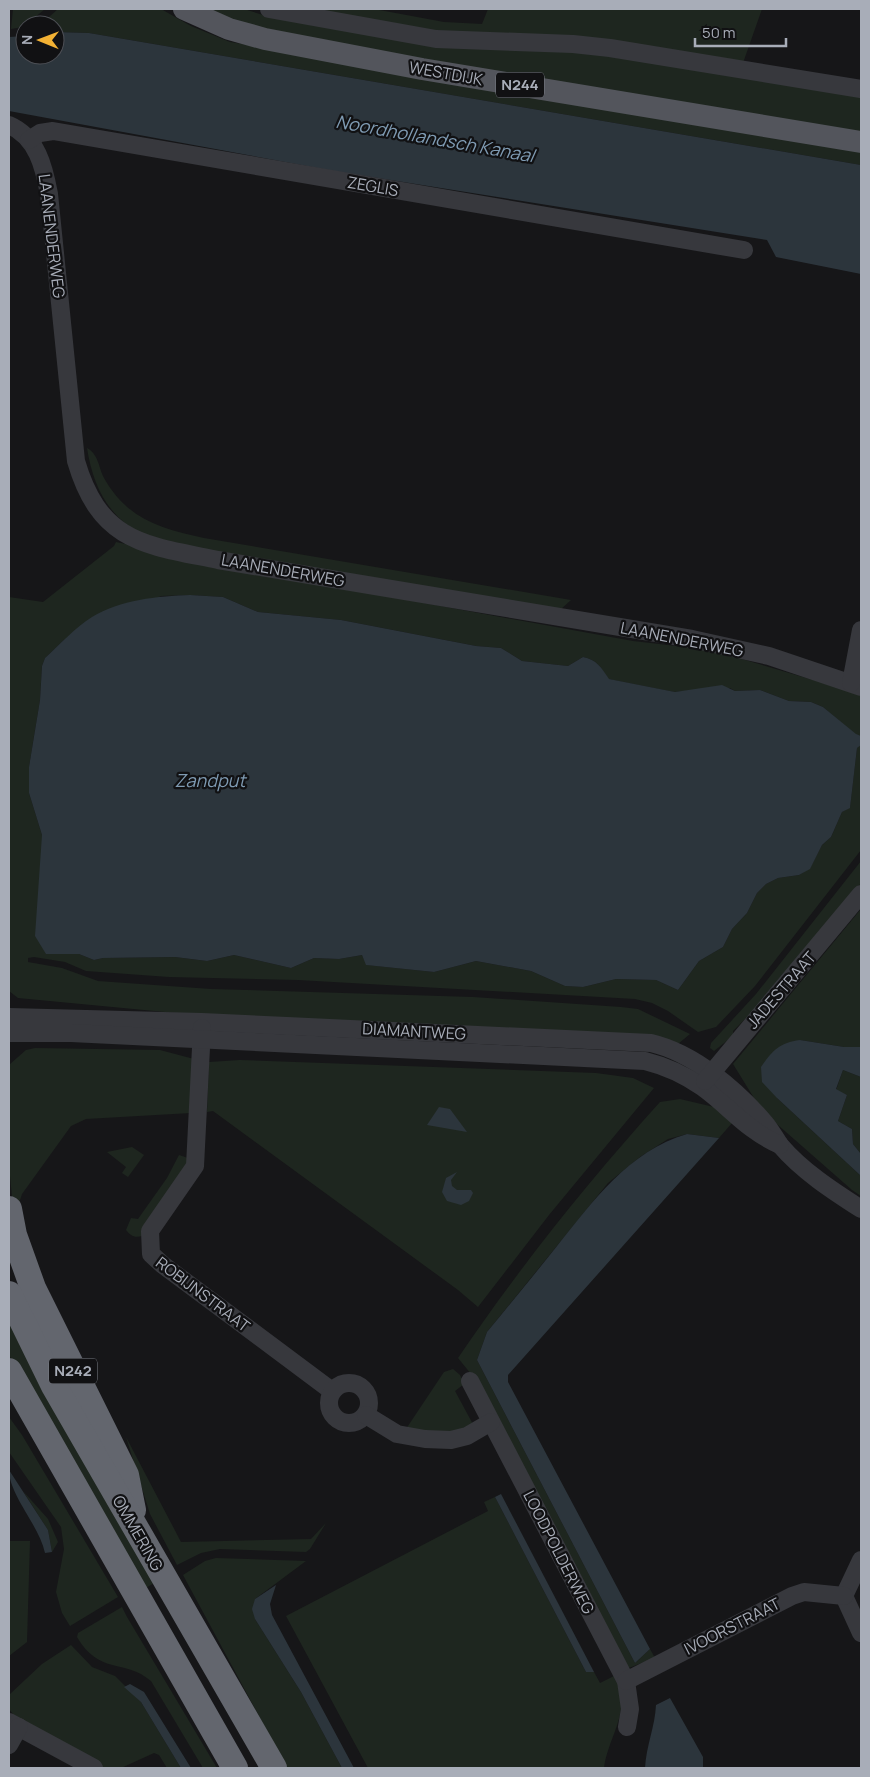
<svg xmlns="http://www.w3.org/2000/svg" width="870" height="1777" viewBox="0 0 870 1777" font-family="Manrope,sans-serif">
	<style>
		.green { fill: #1e261f }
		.water { fill: #2c353c }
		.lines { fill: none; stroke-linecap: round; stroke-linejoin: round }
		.minor { stroke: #37383d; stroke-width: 18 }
		.major { stroke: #53555c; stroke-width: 22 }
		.highway { stroke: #63666e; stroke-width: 26 }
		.labels { text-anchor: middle; stroke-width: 4.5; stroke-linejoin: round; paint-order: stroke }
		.shield { fill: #111113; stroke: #7b7e86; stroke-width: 1 }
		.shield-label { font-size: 15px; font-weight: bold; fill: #a8adb8 }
		.street-label { font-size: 16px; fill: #a8adb8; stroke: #111113 }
		.water-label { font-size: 18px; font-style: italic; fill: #7f9bb3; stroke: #111113 }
	</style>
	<rect width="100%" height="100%" fill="#161618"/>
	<g class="green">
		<polygon points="13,9 45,9 23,27 11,29"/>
		<polygon points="58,9 161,9 191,26 230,42 861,148 861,165 89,33 55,32 55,25 40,25"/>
		<polygon points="203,9 244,9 263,15 589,50 861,94 861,135 460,67 237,23"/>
		<polygon points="295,9 374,9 444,22 482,24 488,9 762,9 743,63 448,34"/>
		<path d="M 87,448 C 99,455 98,466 104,478 C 127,519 161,529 204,538 L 571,600 L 560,610 L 188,548 C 175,544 159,543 147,537 C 109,519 93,487 87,448 Z"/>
		<path d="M 116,542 L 326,585 L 468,611 L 633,641 L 711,650 L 861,694 L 861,736 L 856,735 L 823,707 L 811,702 L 789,701 L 760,690 L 735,691 L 730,688 L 674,692 L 608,679 C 601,667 597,660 583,657 L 568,666 L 522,661 L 501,648 L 476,646 L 341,620 L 258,612 L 223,597 L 190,595 L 161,596 L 64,640 L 45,658 L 42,666 L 40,700 L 29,767 L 29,793 L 42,835 L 46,954 L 79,954 L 94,960 L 103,958 L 175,957 L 207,961 L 234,955 L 291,968 L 314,958 L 339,959 L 362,955 L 367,965 L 434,972 L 476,961 L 531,971 L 565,986 L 583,987 L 616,979 L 656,980 L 678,990 L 699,961 L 723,947 L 732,929 L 747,913 L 757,893 L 766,884 L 778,878 L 799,875 L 810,868 L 822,845 L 831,837 L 842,812 L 850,807 L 857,748 L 860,745 L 861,850 L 755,986 L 716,1027 L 698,1032 L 668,1011 L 652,1003 L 635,999 L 298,980 L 169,977 L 86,971 L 65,962 L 34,957 L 28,958 L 28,962 L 62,968 L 98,981 L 211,989 L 473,997 L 621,1007 L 638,1009 L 690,1034 L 678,1044 L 228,1018 L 18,998 L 9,991 L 9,597 L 43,602 L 114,546 Z"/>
		<polygon points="861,861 861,883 752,1017 747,1017 733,1031 733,1036 714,1051 710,1048 711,1043 756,994"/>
		<polygon points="861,909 861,1047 844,1047 800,1040 777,1098 861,1176 861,1196 852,1190 762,1111 733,1064"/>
		<polygon points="35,1048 160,1050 194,1059 191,1113 86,1119 71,1126 22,1194 14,1218 9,1166 9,1065 26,1050"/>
		<polygon points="240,1060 596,1073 633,1078 654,1088 549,1215 478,1307 458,1290 213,1111 207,1112 209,1062"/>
		<polygon points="843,1070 861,1077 861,1154 853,1144 852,1129 838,1121 847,1095 836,1090"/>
		<path d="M 680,1099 L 714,1107 L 732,1123 L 719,1138 L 687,1134 L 668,1139 L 640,1157 L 608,1183 L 487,1332 L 477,1360 L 635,1663 L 650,1649 L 655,1658 L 626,1669 L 471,1374 L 458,1358 C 519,1268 587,1183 660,1102 Z"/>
		<polygon points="132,1147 144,1155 128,1177 122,1173 126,1167 107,1152"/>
		<path d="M 179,1155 L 188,1158 L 188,1166 L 142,1236 C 134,1238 131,1236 126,1230 L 131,1218 L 138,1219 L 167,1178 Z"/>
		<polygon points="9,1318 154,1583 141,1591 9,1355"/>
		<polygon points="453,1369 460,1375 464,1384 455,1391 475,1428 459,1435 404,1432 444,1372"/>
		<polygon points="9,1417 22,1435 118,1597 70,1626 62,1613 56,1592 64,1549 61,1527 9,1452"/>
		<polygon points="126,1437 181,1542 311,1539 326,1523 310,1549 306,1552 220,1549 201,1553 177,1565 150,1514"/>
		<polygon points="23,1491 48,1519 58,1542 52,1552 48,1530"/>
		<path d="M 495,1497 L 586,1672 L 594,1672 L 600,1683 L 614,1676 C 634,1709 608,1736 604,1768 L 368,1768 L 286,1616 L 488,1511 L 484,1502 Z"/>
		<polygon points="9,1541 30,1541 27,1642 9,1656"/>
		<polygon points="216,1558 306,1561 255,1599 255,1619 301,1692 342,1768 287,1768 183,1575 205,1561"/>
		<path d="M 122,1607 L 127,1617 L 217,1768 L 203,1768 L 151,1681 C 124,1658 100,1676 77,1637 L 78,1633 Z"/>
		<polygon points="71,1645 92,1667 115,1676 141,1702 181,1768 167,1768 159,1755 154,1753 121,1768 103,1768 13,1714 9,1709 9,1695 42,1664"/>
	</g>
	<g class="water">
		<polygon points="55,32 89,33 861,165 861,274 776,257 767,240 334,171 9,111 9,37 25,36 25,55 55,55"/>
		<path d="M 190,595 L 223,597 L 258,612 L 341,620 L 476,646 L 501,648 L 522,661 L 568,666 L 583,657 C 597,660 601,667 609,679 L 675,692 L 722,685 L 735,691 L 760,690 L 789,701 L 811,702 L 823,707 L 856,734 L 861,736 L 861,745 L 857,748 L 850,808 L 842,812 L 831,837 L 822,845 L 810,869 L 799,875 L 778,878 L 766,884 L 757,893 L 747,913 L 732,929 L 723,947 L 699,961 L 678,990 L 656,980 L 616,979 L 583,987 L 565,986 L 531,971 L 476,961 L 434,972 L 366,965 L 362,955 L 339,959 L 314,958 L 291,968 L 234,955 L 207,961 L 175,957 L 103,958 L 94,960 L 79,954 L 46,954 L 35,936 L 42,835 L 29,793 L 29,767 L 40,700 L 42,666 L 45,658 C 60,644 75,628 92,617 C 120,600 158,596 190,595 Z"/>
		<path d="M 800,1040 L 844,1047 L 861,1047 L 861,1077 L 843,1070 L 836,1089 L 847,1095 L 838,1121 L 852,1129 L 853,1144 L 861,1154 L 861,1176 L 777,1098 L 762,1082 L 761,1067 C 773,1050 779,1043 800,1040 Z"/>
		<polygon points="439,1107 450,1109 467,1132 427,1125"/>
		<path d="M 687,1134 L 719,1138 L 508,1375 L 508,1382 L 650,1649 L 635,1663 L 477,1360 L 487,1332 C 511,1303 534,1275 557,1246 C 593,1201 629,1151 687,1134 Z"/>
		<polygon points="457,1172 451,1180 452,1186 457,1190 471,1190 473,1193 469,1201 461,1205 447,1201 442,1192 446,1178"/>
		<path d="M 9,1470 L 48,1530 L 52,1552 L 45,1553 C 39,1525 9,1495 9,1470 Z"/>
		<polygon points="501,1494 594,1672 586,1672 495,1497"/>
		<polygon points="276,1585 270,1604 272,1615 354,1768 342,1768 301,1692 255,1619 252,1609 255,1599"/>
		<polygon points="130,1684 144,1692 191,1768 181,1768 141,1702 124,1687"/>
		<path d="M 670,1698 L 703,1757 L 703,1768 L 645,1768 C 646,1746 655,1727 656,1705 Z"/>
	</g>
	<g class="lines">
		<g class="minor">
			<polyline points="269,9 436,39 573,44 610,48 861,89"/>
			<path d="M 9,125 C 37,137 44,167 49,194 L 76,461 C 100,543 145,545 218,560 L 692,639 L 769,656 L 861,687"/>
			<polyline points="29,140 40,133 53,131 744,250"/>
			<polyline points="851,683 861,630"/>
			<path d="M 9,1017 L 202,1022 L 651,1043 C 694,1053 737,1090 765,1123 C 771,1130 775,1138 780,1145 C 802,1171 833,1191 861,1209"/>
			<polyline points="202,1028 195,1166 150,1231 151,1254 163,1265 332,1391"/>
			<path d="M 9,1033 L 71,1033 L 645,1061 C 665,1066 685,1075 702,1087 C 730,1107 746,1130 780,1145"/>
			<polyline points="705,1081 861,894"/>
			<polyline points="470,1381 626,1681 630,1709 627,1727"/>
			<circle cx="349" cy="1403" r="20"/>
			<polyline points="366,1415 397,1434 425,1439 451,1440 467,1436 491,1422"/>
			<polyline points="844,1596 861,1633"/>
			<polyline points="844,1596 861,1560"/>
			<polyline points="626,1681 792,1596 804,1592 844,1596"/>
			<polyline points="9,1722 94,1768"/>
			<polyline points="9,1745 19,1727"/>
		</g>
		<polyline class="major" points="184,9 229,29 265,39 422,69 861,142"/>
		<g class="highway">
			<polyline points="9,1209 14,1235 33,1288 126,1475 133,1510"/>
			<polyline points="9,1294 54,1386 274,1768"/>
			<polyline points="9,1371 235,1768"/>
		</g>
	</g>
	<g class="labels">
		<g class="shield">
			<rect x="496" y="72.5" width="48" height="25" rx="4"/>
			<rect x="49" y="1358.5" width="48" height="25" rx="4"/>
		</g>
		<g class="shield-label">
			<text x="520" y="90">N244</text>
			<text x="73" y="1376">N242</text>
		</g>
		<g class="street-label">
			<text transform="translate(446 73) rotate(10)" y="6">WESTDIJK</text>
			<text transform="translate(373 186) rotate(10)" y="6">ZEGLIS</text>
			<text transform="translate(52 236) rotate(83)" y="6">LAANENDERWEG</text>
			<text transform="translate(283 570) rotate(10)" y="6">LAANENDERWEG</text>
			<text transform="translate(682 639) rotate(11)" y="6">LAANENDERWEG</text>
			<text transform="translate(781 990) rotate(-49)" y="6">JADESTRAAT</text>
			<text transform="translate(414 1031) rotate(3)" y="6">DIAMANTWEG</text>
			<text transform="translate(203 1294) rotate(37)" y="6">ROBIJNSTRAAT</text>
			<text transform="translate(138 1533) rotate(60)" y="6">OMMERING</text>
			<text transform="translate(559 1552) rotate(63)" y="6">LOODPOLDERWEG</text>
			<text transform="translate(732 1626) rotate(-27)" y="6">IVOORSTRAAT</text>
		</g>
		<g class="water-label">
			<text transform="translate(435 139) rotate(10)" y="6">Noordhollandsch Kanaal</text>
			<text x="210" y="787">Zandput</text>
		</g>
	</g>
	<rect width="870" height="1777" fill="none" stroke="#a8adb8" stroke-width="20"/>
	<g transform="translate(40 40) rotate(271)"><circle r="24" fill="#111113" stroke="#4d4f55"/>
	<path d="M0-4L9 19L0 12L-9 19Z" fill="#f2b134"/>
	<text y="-8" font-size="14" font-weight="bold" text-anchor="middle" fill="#a8adb8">N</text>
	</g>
	<path d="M695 38v8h91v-8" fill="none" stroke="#a8adb8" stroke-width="2.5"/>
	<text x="702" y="38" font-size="15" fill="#a8adb8" stroke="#111113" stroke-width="4" paint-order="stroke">50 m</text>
</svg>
